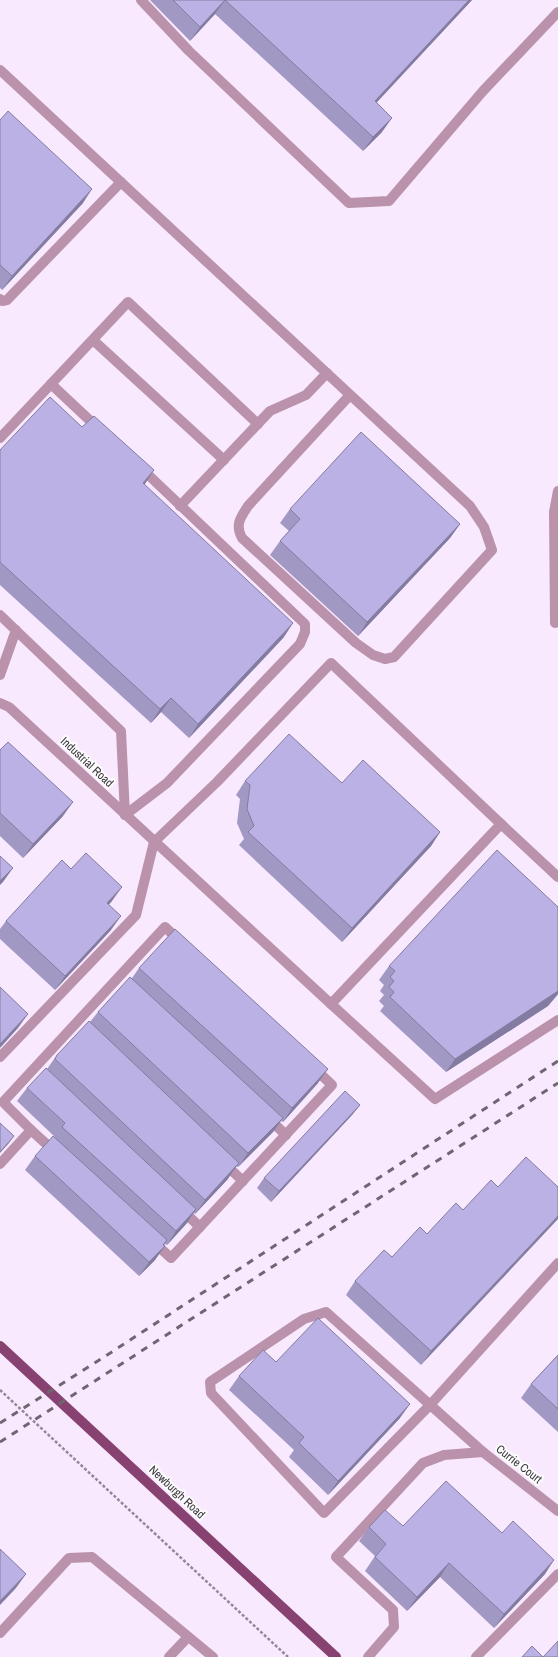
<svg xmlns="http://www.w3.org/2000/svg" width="558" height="1657" viewBox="0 0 558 1657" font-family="'Archivo Narrow',sans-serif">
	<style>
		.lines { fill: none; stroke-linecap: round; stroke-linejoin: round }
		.path { stroke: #928896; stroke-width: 2.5; stroke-dasharray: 3 2; stroke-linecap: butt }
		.minor { stroke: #ba92ab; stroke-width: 10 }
		.major { stroke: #884271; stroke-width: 10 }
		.rail { stroke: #6f6672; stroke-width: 3; stroke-dasharray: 7 7; stroke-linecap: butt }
		.wall { fill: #a198c4 }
		.shaded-wall { fill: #837ca0 }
		.building { fill: #bbb1e4; stroke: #837ca0 }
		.labels { text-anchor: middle; stroke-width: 4; stroke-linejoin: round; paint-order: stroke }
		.street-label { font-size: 12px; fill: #3c363e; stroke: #fcfcfc }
	</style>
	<rect width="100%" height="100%" fill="#f9e9ff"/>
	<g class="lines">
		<polyline class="path" points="0,1390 288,1657"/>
		<g class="minor">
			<polyline points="141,0 189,51 349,203 389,201 483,91 558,12"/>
			<path d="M 0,70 L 470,506 L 484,527 L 492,550 L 394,657 L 385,659 L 373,655 L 356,643 L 242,538 C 235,525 240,518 248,506 L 350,395"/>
			<polyline points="0,299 2,301 7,300 121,182"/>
			<polyline points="93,340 224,460"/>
			<polyline points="51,384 128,302 258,424"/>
			<polyline points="0,438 51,384 99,429"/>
			<polyline points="180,506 270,411 306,395 327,373"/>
			<polyline points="0,615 121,731 125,815"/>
			<polyline points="555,623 554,512 558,491"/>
			<polyline points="0,675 16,630"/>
			<polyline points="0,703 9,707 331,1004 501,824 331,663 217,782 154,842 136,915 0,1057"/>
			<polyline points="125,815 167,783 300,644 305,632 305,624 140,467"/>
			<polyline points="501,824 558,877"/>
			<polygon points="165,927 332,1085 171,1258 31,1130 3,1102"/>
			<polyline points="331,1004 435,1099 558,1020"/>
			<polyline points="267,1117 286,1135"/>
			<polyline points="223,1162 243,1181"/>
			<polyline points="0,1164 31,1130"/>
			<polyline points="182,1210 200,1227"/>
			<polyline points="558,1263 430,1405 324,1513 211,1393 210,1382 304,1319 326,1312 483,1452 558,1511"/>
			<polyline points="0,1633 69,1558 92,1557 213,1657"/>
			<polyline points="169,1657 188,1637"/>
			<polyline points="368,1657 394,1627 393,1610 336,1557 423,1463 444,1455 483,1452"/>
			<polyline points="476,1657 558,1574"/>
		</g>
		<polyline class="major" points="0,1346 336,1657"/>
		<g class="rail">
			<polyline points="0,1423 104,1357 558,1061"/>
			<polyline points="0,1442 558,1083"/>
		</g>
	</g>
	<g class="wall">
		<polygon points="150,0 472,0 376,103 382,132 363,151 215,14 190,41"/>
		<polygon points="0,120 83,203 2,290 0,288"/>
		<polygon points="0,450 144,485 284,637 189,738 161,712 151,723 0,585"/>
		<polygon points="290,509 460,524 450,538 358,636 270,555 280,541 289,531 280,523"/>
		<polygon points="0,749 63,816 23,858 0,836"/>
		<polygon points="245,781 342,783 440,832 431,846 342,942 239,845 244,839 237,823 240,799 236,795"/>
		<polygon points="71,869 112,901 109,904 111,930 55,990 0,939 0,929 6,921"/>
		<polygon points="558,907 558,994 548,1006 446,1072 380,1011 384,1006 379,1001 384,995 380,991 384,985 379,980 389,966"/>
		<polygon points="139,968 318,1083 283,1122 281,1121 273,1132 238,1167 236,1166 227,1180 195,1214 194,1213 187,1223 167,1245 165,1244 155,1260 139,1276 25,1170 35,1156 55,1137 17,1101 27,1088 47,1069 57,1055 90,1022 98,1012 132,978"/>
		<polygon points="360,1105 352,1115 271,1202 257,1188 264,1178"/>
		<polygon points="498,1187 558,1187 421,1365 346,1295 355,1281"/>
		<polygon points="558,1355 558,1432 521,1398 531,1384"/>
		<polygon points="276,1362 400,1418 328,1495 289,1457 294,1450 229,1390 239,1376"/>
		<polygon points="403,1526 545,1574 494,1628 440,1577 407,1611 365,1571 375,1556 359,1541 369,1527"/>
	</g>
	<g class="shaded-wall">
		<polygon points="225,0 215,14 190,41 200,27"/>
		<polygon points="469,0 472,0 365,115 375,101"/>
		<polygon points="392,118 382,132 363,151 373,137"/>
		<polygon points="92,189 83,203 2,290 12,276"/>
		<polygon points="154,470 145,484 133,497 143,483"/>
		<polygon points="460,524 450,538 358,636 367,622"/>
		<polygon points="293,623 284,637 189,738 198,724"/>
		<polygon points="171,698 161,712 151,723 160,709"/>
		<polygon points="73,802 63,816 23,858 33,844"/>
		<polygon points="440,832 431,846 342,942 352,928"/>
		<polygon points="13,868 3,882 0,885 0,881"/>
		<polygon points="122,887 112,901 98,917 107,903"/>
		<polygon points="121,916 111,930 55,990 65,976"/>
		<polygon points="558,991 558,994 548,1006 446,1072 455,1059"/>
		<polygon points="28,1014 18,1028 0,1048 0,1044"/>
		<polygon points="328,1069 318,1083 283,1122 292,1108"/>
		<polygon points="360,1105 352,1115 271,1202 279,1191"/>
		<polygon points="283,1118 273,1132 238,1167 248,1153"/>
		<polygon points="14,1136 9,1143 0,1153 0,1152"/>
		<polygon points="239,1163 227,1180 195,1214 205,1200"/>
		<polygon points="196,1209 187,1223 167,1245 176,1231"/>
		<polygon points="558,1216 558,1219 421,1365 431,1351"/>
		<polygon points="167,1240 161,1249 165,1246 155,1260 139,1276 149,1262"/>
		<polygon points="410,1404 400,1418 328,1495 338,1481"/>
		<polygon points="554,1560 545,1574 494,1628 504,1614"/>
		<polygon points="449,1563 440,1577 407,1611 417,1597"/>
		<polygon points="26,1574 16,1588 0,1605 0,1601"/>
	</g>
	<g class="building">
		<polygon points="173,0 225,0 200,27"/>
		<polygon points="225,0 469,0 375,101 392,118 373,137"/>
		<polygon points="8,111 92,189 12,276 0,265 0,120"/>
		<polygon points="50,397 82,427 94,416 154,470 143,483 293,623 198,724 171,698 160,709 0,562 0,450"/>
		<polygon points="361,432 460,524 367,622 280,541 300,519 290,509"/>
		<polygon points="289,734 342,783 363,760 440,832 352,928 248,832 254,826 247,809 250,785 245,781"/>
		<polygon points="8,742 73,802 33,844 0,813 0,749 0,750"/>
		<polygon points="497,850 558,907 558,991 455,1059 390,997 394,992 389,987 394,981 390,977 395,971 389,966"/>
		<polygon points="86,853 122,887 107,903 121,916 65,976 6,921 62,860 71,869"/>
		<polygon points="0,856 13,868 0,881"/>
		<polygon points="175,929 328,1069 292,1108 139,968"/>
		<polygon points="130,977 283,1118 248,1153 98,1012"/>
		<polygon points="0,987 28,1014 0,1044"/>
		<polygon points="89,1021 239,1163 236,1166 205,1200 55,1059 57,1055"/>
		<polygon points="46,1068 196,1209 176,1231 62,1127 65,1123 27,1088"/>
		<polygon points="345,1091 360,1105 279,1191 264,1178"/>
		<polygon points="0,1123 14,1136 0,1152"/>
		<polygon points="53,1136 167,1240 163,1245 165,1246 149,1262 35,1156"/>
		<polygon points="526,1157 558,1187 558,1216 431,1351 355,1281 384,1250 392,1257 420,1227 427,1234 456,1203 463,1210 491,1180 498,1187"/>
		<polygon points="318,1318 410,1404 338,1481 299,1443 304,1437 239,1376 263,1350 276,1362"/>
		<polygon points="558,1355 558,1409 531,1384"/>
		<polygon points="446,1481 502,1533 513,1521 554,1560 504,1614 449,1563 417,1597 375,1557 386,1544 369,1527 385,1510 403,1526"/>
		<polygon points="0,1549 26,1574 0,1601"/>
		<polygon points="558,1641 558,1657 522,1657 532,1646 543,1657"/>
	</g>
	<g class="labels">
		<g class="street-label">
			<text transform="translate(87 762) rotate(43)" y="4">Industrial Road</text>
			<text transform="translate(519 1464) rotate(38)" y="4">Currie Court</text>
			<text transform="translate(177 1492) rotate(43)" y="4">Newburgh Road</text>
		</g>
	</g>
</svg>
